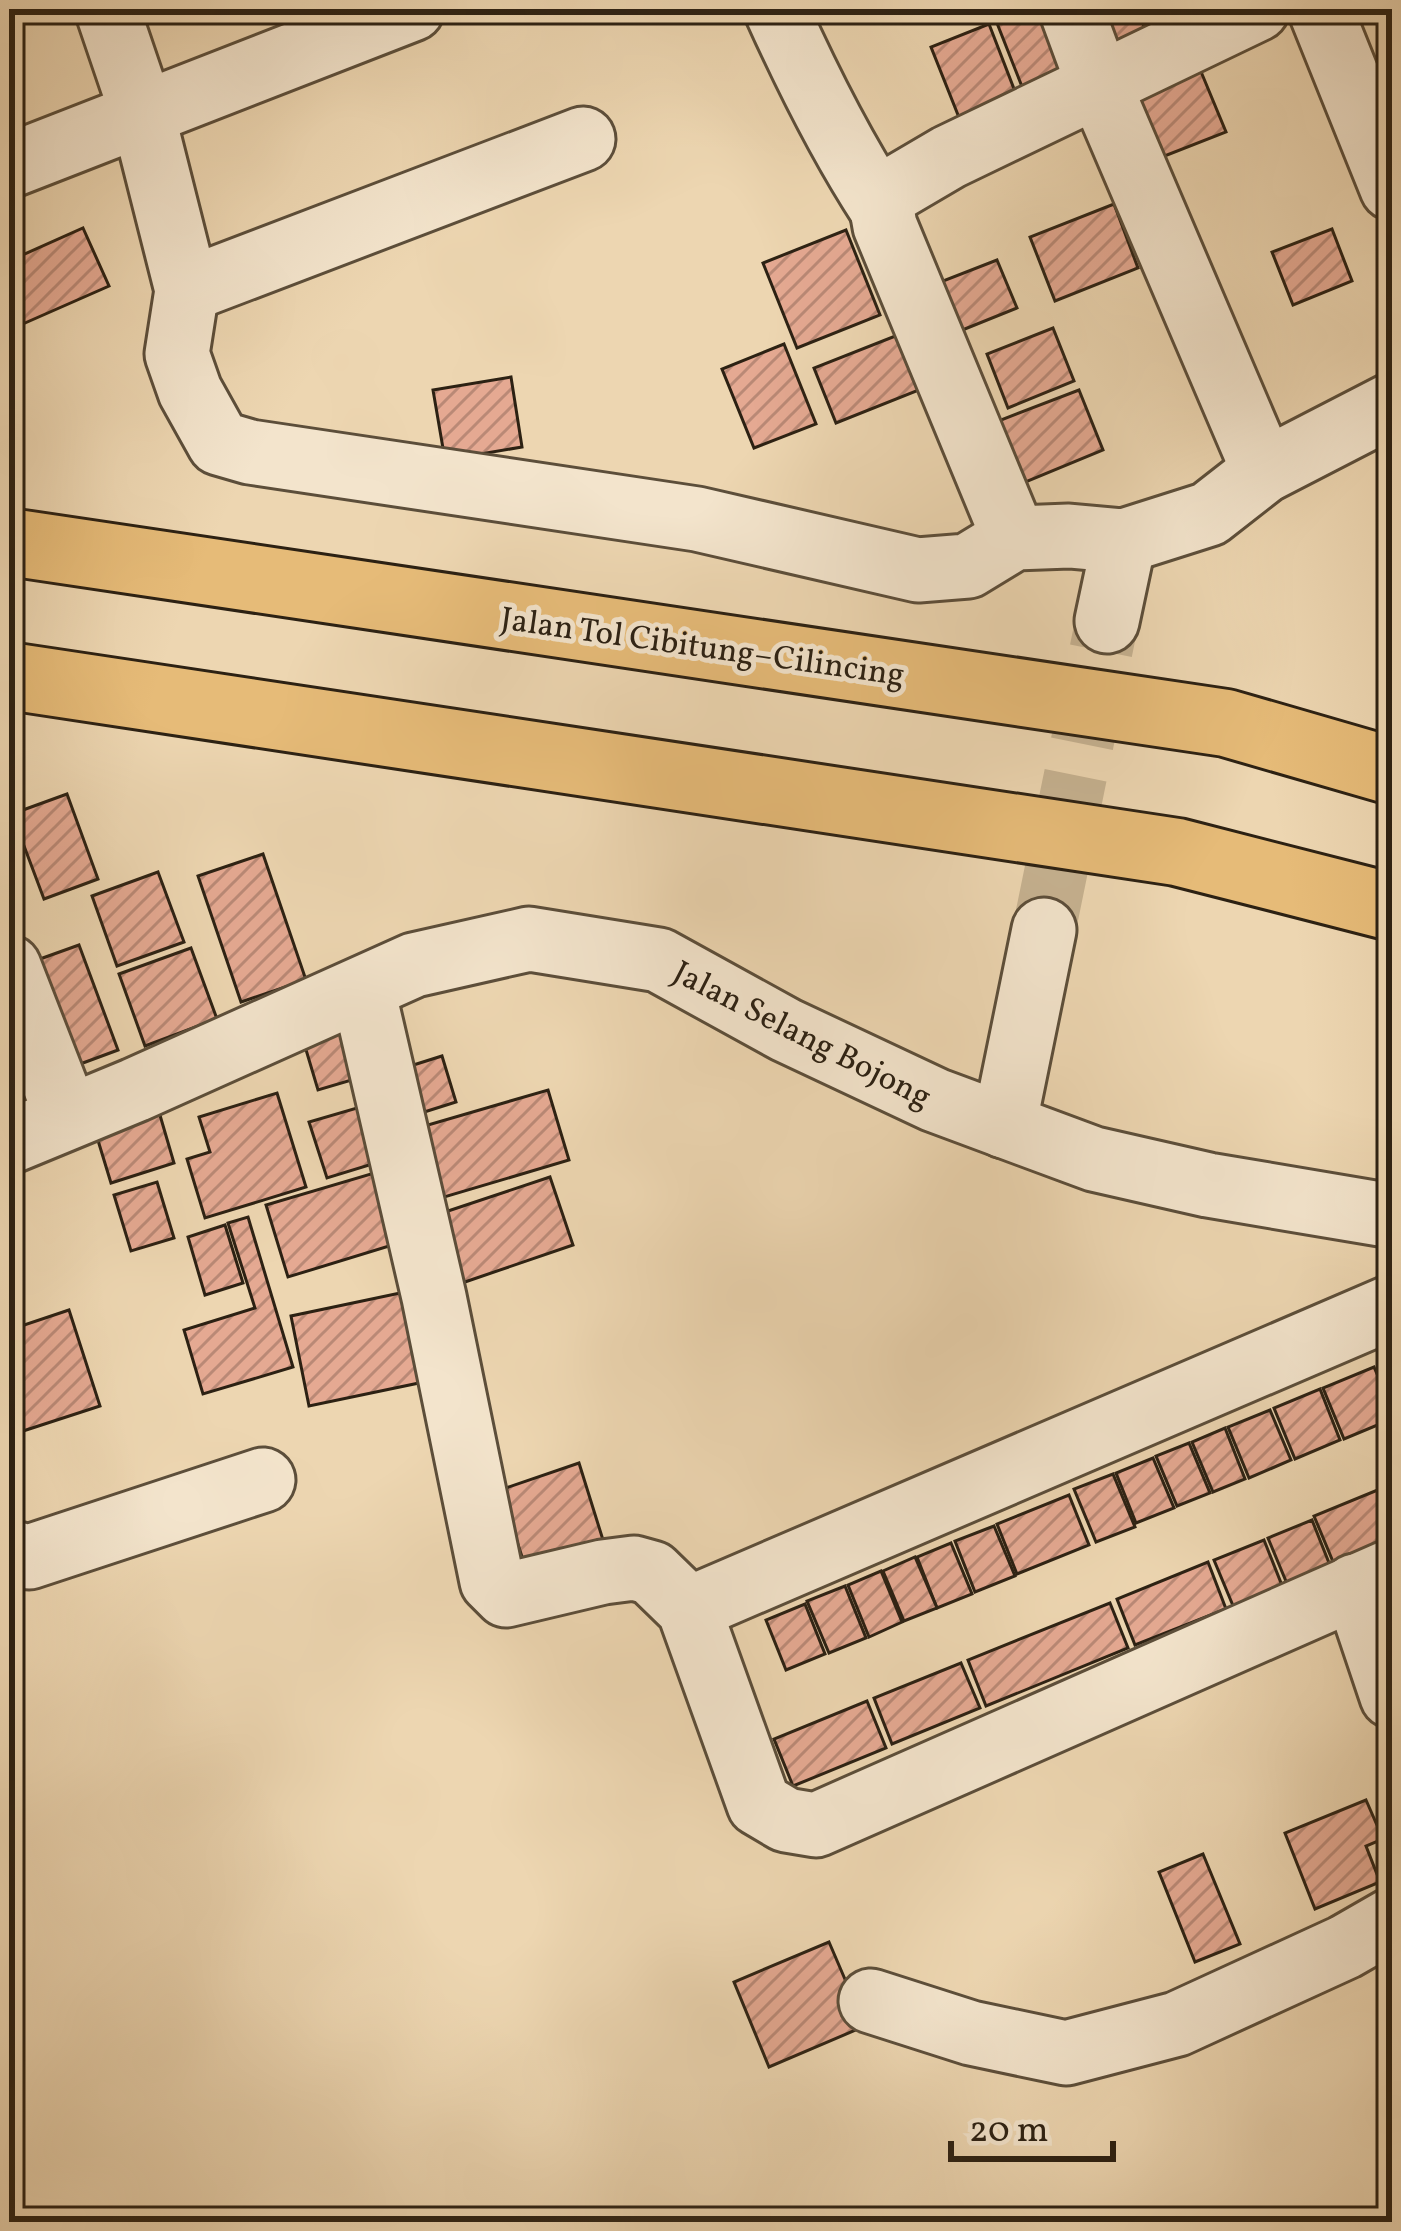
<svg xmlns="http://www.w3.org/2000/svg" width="1401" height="2231" viewBox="0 0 1401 2231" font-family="Vollkorn,serif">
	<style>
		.building { fill: url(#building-hatch); stroke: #2c2113; stroke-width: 3 }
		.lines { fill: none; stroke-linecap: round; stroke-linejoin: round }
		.street-tunnel { stroke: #c6b291; stroke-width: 63; stroke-dasharray: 63 32; stroke-linecap: butt }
		.street-casing { stroke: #5c4e3a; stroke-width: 69 }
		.highway-casing { stroke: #2c2113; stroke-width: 72 }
		.street { stroke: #f3e4cc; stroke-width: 63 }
		.highway { stroke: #e6bb78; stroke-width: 66 }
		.labels { text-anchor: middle; stroke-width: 10; stroke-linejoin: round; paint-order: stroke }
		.street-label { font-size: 33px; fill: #2c2113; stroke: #f3e4cc }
	</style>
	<defs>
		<pattern id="building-hatch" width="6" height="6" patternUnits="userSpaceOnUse" patternTransform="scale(3)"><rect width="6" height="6" fill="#e5a992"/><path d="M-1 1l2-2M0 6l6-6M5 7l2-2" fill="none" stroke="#ba8976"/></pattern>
	</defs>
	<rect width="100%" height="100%" fill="#edd6b1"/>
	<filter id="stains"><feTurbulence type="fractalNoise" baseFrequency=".00167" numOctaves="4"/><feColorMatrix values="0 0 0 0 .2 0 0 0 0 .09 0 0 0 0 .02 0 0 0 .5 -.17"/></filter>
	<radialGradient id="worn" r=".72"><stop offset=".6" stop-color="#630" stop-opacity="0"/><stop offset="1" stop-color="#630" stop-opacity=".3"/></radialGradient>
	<g class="building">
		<polygon points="814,9 855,9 820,23"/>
		<polygon points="1016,9 1046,9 1078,89 1030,107 995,18"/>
		<polygon points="1083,9 1137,9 1146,32 1099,50"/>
		<polygon points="1144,9 1178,9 1181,16 1151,27"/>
		<polygon points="989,24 1021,107 964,130 931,47"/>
		<polygon points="1197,62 1226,132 1139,166 1112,96"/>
		<polygon points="1114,204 1138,268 1055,301 1030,237"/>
		<polygon points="83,228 109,286 9,330 9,261"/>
		<polygon points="1332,229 1352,281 1293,305 1272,252"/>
		<polygon points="846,230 880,315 797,348 763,263"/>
		<polygon points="997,260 1017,308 950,335 930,286"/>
		<polygon points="1053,328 1074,381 1008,408 987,354"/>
		<polygon points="908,331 929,386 836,423 814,368"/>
		<polygon points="784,344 816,424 754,448 722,369"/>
		<polygon points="511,377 522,447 445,460 433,390"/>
		<polygon points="1079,390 1103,450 1013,487 988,425"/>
		<polygon points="67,794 98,879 44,899 12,814"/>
		<polygon points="263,854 306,980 241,1002 198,876"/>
		<polygon points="158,872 184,942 117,966 92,896"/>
		<polygon points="79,945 118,1050 64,1070 26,964"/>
		<polygon points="191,948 217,1019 145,1046 119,974"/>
		<polygon points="355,1017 372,1074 318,1090 301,1033"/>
		<polygon points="442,1056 456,1102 402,1119 388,1073"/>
		<polygon points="548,1090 569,1160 441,1198 421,1127"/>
		<polygon points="277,1093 306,1187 205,1218 187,1159 210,1152 199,1117"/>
		<polygon points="374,1103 392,1158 327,1178 309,1122"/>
		<polygon points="157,1105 174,1163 111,1183 93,1124"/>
		<polygon points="391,1168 412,1239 288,1277 266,1205"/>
		<polygon points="550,1177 573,1245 462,1283 439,1214"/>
		<polygon points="157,1182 174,1238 131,1251 114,1195"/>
		<polygon points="248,1217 293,1367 203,1394 184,1330 255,1308 228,1223"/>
		<polygon points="225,1225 243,1283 205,1295 188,1237"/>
		<polygon points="419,1289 438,1379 309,1406 291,1316"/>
		<polygon points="69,1310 100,1406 23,1431 9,1387 9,1330"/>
		<polygon points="1392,1359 1392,1399 1378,1365"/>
		<polygon points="1374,1367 1392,1409 1392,1419 1344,1439 1323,1388"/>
		<polygon points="1320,1389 1340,1440 1295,1459 1274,1408"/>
		<polygon points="1270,1410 1291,1460 1249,1478 1228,1427"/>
		<polygon points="1225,1428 1245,1479 1213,1492 1192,1442"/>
		<polygon points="1189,1443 1210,1493 1177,1506 1156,1456"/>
		<polygon points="1153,1458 1174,1508 1136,1523 1116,1473"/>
		<polygon points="579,1463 608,1556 530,1581 500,1490"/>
		<polygon points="1113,1474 1135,1527 1096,1542 1074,1489"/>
		<polygon points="1380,1489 1392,1518 1392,1541 1334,1564 1314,1516"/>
		<polygon points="1069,1495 1089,1545 1017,1574 997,1524"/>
		<polygon points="1312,1520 1331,1568 1288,1586 1268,1538"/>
		<polygon points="994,1526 1015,1576 975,1592 955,1541"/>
		<polygon points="1264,1540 1283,1588 1234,1608 1214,1560"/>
		<polygon points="951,1543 972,1594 937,1608 917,1557"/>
		<polygon points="915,1557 937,1608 904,1621 883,1571"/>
		<polygon points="1208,1562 1226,1609 1135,1645 1117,1599"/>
		<polygon points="881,1571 902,1622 869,1637 848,1585"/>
		<polygon points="845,1586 866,1638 829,1653 807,1601"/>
		<polygon points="1110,1603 1128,1648 986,1706 968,1660"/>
		<polygon points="805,1604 825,1654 786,1670 766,1620"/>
		<polygon points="961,1663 980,1708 892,1744 874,1698"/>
		<polygon points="867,1701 886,1748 793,1786 774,1739"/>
		<polygon points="1366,1800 1383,1839 1366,1846 1380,1882 1315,1909 1285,1833"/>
		<polygon points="1203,1854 1240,1944 1195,1962 1159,1872"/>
		<polygon points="829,1942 865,2026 769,2067 734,1982"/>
	</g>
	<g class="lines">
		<polyline class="street-tunnel" points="1044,930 1107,621"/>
		<defs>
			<g id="street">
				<polyline points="107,9 142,112 187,290 177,354 190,391 219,443 250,452 697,519 918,570 968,566 1014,538 1069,536 1124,541 1209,514 1264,471 1392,405"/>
				<path d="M 776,9 C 807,78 840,145 882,209"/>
				<polyline points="1071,9 1099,85 1264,471"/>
				<polyline points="1320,9 1392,188"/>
				<polyline points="9,166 412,9"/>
				<polyline points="187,290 583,139"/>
				<polyline points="1014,538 885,226 882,209 886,194 949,157 1257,9"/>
				<polyline points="1107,621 1124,541"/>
				<polyline points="9,967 67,1116"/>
				<polyline points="363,990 434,1297 492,1581 506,1595 603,1572 634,1568 652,1573 689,1609 759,1804 786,1820 816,1825 1392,1571"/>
				<polyline points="1004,1126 1044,930"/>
				<polyline points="9,1142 135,1090 414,965 529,939 659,960 786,1030 935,1100 1094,1159 1208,1185 1392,1216"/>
				<polyline points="9,1552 29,1557 263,1480"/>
				<polyline points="1355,1586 1392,1696"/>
				<polyline points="689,1609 1392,1307"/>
				<polyline points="871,2001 971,2033 1066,2053 1177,2024 1345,1947 1392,1920"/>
			</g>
			<g id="highway">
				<polyline points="9,542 1226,723 1392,771"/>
				<polyline points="9,676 1177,852 1392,907"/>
			</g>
		</defs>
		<use href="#street" class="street-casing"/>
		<use href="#highway" class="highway-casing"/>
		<use href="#street" class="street"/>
		<use href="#highway" class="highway"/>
	</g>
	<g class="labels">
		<g class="street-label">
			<text transform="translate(703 645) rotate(8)" y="12">Jalan Tol Cibitung–Cilincing</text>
			<text transform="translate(803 1033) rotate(27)" y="12">Jalan Selang Bojong</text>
		</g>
	</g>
	<rect width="1401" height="2231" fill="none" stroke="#edd6b1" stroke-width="48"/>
	<rect x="12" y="12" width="1377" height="2207" fill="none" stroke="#2c2113" stroke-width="6"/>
	<rect x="24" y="24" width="1353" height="2183" fill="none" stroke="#2c2113" stroke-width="3"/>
	<path d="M951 2141v18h162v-18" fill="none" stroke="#2c2113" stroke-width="6"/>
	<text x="969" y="2141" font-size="36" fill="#2c2113" stroke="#f3e4cc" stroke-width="9" paint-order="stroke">20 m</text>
	<rect width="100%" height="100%" filter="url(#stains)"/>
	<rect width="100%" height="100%" fill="url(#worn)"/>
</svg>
